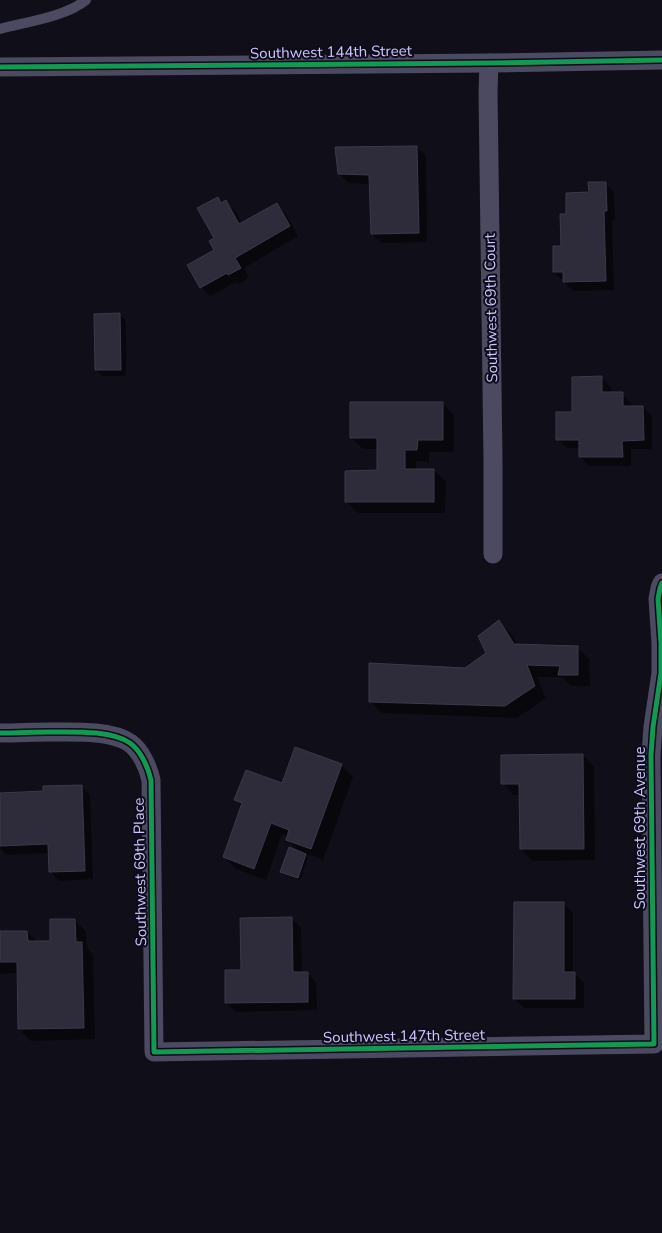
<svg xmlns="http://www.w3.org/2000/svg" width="662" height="1233" viewBox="0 0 662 1233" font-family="'Nunito Sans',sans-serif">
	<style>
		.shadow { fill: #0007 }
		.building { fill: #2e2b3b; stroke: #3c394c }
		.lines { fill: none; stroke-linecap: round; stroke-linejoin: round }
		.lane { stroke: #4b4a61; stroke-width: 10 }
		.street { stroke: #4b4a61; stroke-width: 19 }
		.cycleway-casing { stroke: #0e0b1b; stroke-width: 8 }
		.cycleway { stroke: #139951; stroke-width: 5 }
		.labels { text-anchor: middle; stroke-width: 4; stroke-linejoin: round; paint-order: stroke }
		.street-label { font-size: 15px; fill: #ccc7fd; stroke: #0e0b1b }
	</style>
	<rect width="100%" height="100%" fill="#100e18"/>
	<g class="shadow">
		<polygon points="417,147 426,156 427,242 381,243 372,234 371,184 348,183 339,173"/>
		<polygon points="605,183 614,192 615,220 612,220 614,290 573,291 554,272 562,247 568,215 590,194"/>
		<polygon points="217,198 223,204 226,202 235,211 242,224 277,205 286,214 298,236 244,268 249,278 238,284 236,282 210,296 201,287 189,265 215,251"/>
		<polygon points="119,314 126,320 126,376 102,376 96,370"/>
		<polygon points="602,378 611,387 611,394 622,394 631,403 631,407 643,407 652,416 652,449 631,449 631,466 589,466 580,457 580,448 567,448 558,439 574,414"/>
		<polygon points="442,403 454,415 454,452 429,452 429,462 416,461 416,470 434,470 446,482 445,513 358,513 346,501 378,472 378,449 363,449 351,437"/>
		<polygon points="499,622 511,634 518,645 577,647 589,659 590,686 571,686 562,677 537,677 546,698 517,718 382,713 370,701 466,670 488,653"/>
		<polygon points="583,755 594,767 595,860 533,861 521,849 521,795 514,795 503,783"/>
		<polygon points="341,765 353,777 323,860 304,853 308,857 300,880 284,874 281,872 301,853 287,839 288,836 282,834 266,880 236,869 224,857 242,807 236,800"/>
		<polygon points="81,786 90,795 93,879 59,881 50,871 49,853 6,855 0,848 0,794 44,793"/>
		<polygon points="564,904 573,913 573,973 575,974 584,983 584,1008 524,1008 514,999"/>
		<polygon points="292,919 301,928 302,973 307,973 316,982 317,1010 236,1012 226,1003 243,972"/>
		<polygon points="75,920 86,932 87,948 93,955 95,1039 31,1041 19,1029 18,973 0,974 0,932 27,932 38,942 51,942"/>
	</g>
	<g class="building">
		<polygon points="417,146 419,233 371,234 369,175 338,174 335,147"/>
		<polygon points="588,182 606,182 607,211 604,211 606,281 563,282 563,272 553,272 553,246 561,246 560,214 566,214 566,193 589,192"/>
		<polygon points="218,197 221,203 226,200 239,224 277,203 290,226 235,258 241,268 228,275 227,273 200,288 187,265 214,250 209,241 214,238 197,208"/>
		<polygon points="120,313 121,370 95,370 94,314"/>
		<polygon points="602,376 602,392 623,392 623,406 643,406 644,440 622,441 623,457 579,457 579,440 556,440 556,412 572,412 572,377"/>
		<polygon points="350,402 443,402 443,440 418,440 417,450 405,450 405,469 434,469 434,502 345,502 345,471 377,470 377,438 350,438"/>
		<polygon points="499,620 514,644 578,646 578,675 558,675 560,666 527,665 535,686 505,706 369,702 369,663 465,668 486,653 478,636"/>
		<polygon points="295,747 342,764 311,849 286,840 289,830 271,823 254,869 223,857 242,803 234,800 246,770 282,783"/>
		<polygon points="583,754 584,849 520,849 519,784 501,784 501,755"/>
		<polygon points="82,785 85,871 49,872 48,844 0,846 0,793 43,791 43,786"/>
		<polygon points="289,847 306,854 298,878 280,872"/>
		<polygon points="514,902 564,902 564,972 575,972 575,999 513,999"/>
		<polygon points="292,917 293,972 308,972 308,1002 225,1003 225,970 241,970 240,918"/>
		<polygon points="50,919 75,919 76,942 82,942 84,1028 18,1029 17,962 0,962 0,931 27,931 28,941 50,941"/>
	</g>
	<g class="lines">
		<path class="lane" d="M 0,29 C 26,22 65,17 86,0"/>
		<g class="street">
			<polyline points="489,63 488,92 493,460 493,554"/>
			<polyline points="0,67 489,63 662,60"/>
			<path d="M 0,733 C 17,733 34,732 50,732 C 73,732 111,730 130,743 C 141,751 148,767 151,780 L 154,1052 L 654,1044 L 651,755 L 653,727 L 661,673 L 661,643 L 658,599 L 660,588 L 662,583"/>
		</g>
		<defs>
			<g id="cycleway">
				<polyline points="0,67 489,63 662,60"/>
				<path d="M 0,733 C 17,733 34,732 50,732 C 73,732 111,730 130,743 C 141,751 148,767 151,780 L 154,1052 L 654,1044 L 651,755 L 653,727 L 661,673 L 661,643 L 658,599 L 660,588 L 662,583"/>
			</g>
		</defs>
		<use href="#cycleway" class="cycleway-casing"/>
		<use href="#cycleway" class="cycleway"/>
	</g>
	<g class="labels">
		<g class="street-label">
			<text transform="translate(331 52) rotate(-1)" y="5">Southwest 144th Street</text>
			<text transform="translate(491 308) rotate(-91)" y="5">Southwest 69th Court</text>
			<text transform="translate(640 828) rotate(-90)" y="5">Southwest 69th Avenue</text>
			<text transform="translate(140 872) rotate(-91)" y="5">Southwest 69th Place</text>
			<text transform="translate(404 1036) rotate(-1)" y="5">Southwest 147th Street</text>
		</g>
	</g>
</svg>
